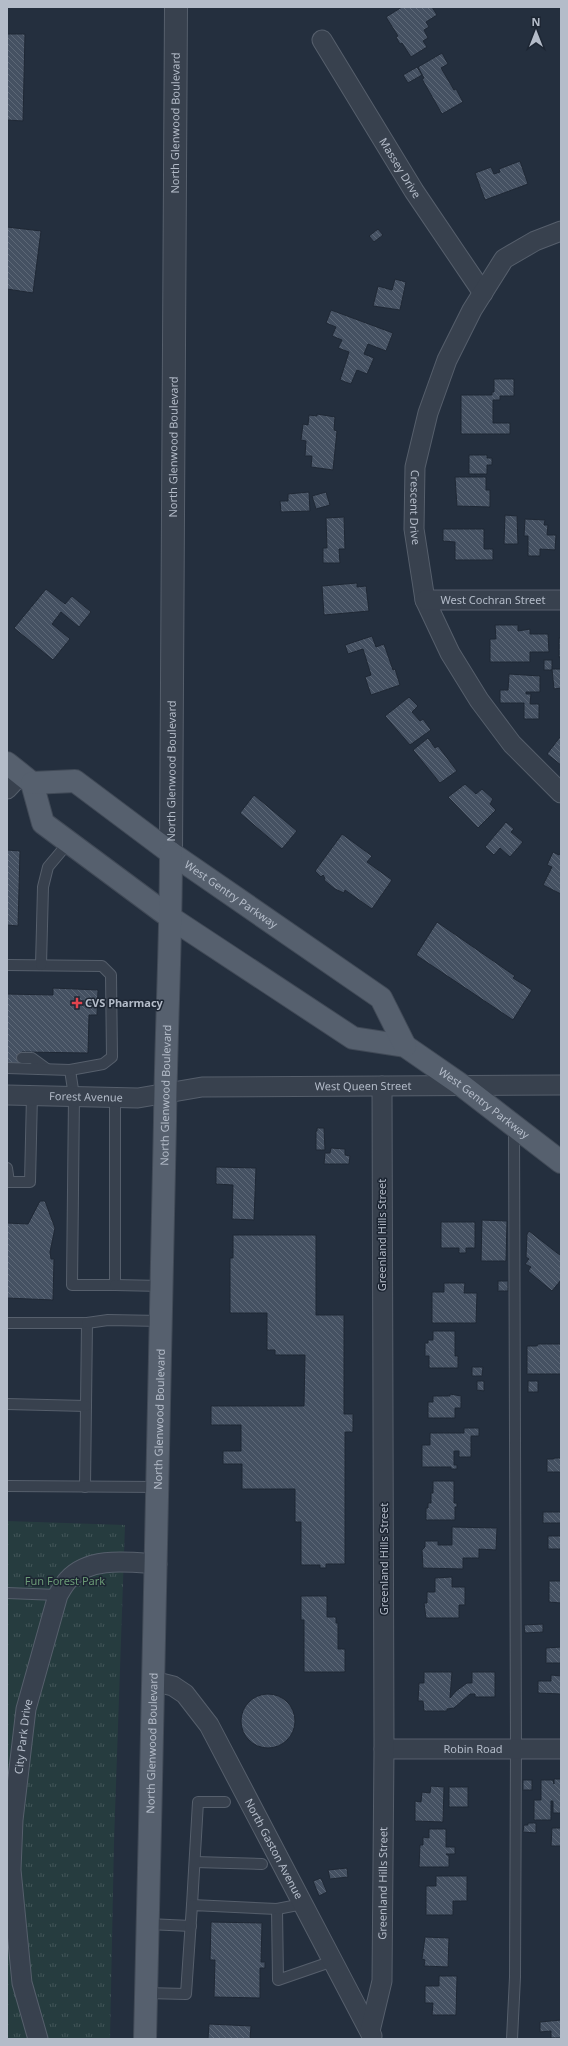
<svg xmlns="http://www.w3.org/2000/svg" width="568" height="2046" viewBox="0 0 568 2046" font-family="'Noto Sans',sans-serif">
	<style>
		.park { fill: url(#park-tufts) }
		.building { fill: url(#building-back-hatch); stroke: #1f2835 }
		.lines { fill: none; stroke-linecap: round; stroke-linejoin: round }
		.service-casing { stroke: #565f6c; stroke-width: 12 }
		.minor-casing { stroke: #565f6c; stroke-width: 21 }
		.tertiary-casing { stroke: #565f6c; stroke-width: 24 }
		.primary-casing { stroke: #414a57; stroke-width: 24 }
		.service { stroke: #38414e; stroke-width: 10 }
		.minor { stroke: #38414e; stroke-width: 19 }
		.tertiary { stroke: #38414e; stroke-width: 22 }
		.primary { stroke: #56606e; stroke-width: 22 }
		.health-dot { fill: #e0444e; stroke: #1d2633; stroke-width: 1.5 }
		.labels { text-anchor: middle; stroke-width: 3; stroke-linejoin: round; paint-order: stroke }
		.street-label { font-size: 11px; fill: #b4bcc9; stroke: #1d2633 }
		.poi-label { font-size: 11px; font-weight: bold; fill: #b4bcc9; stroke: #1d2633; text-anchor: start }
		.park-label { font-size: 11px; fill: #6b9a76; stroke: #1d2633 }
	</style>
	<defs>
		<pattern id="park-tufts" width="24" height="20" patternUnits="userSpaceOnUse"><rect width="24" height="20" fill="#263c3f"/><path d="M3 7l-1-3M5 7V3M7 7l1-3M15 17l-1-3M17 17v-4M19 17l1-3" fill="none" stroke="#435659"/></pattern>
		<pattern id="building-back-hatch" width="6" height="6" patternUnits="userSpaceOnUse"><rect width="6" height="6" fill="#455162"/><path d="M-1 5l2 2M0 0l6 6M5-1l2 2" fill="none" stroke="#5d6877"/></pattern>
	</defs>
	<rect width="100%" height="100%" fill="#242f3e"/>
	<polygon class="park" points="7,1521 125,1525 114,1842 110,2039 7,2039"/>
	<g class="building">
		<polygon points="402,7 432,7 437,15 426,22 429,27 424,30 428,38 423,41 427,47 411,57 402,43 400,44 396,37 398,36 386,17"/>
		<polygon points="7,34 25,34 23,121 7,120"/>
		<polygon points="442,53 448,64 441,68 454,90 456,89 463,102 442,114 422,79 424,78 418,67"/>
		<polygon points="417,67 422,75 408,83 403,75"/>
		<polygon points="520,161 528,184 485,200 475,173 491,167 494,174 500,172 499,169"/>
		<polygon points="7,227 41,231 33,293 7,289"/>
		<polygon points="378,229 383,235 374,242 369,236"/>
		<polygon points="395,279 406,282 400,310 373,306 378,286 392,290"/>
		<polygon points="331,310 393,333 386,351 368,344 364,354 374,358 367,374 357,370 351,384 340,380 349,352 338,348 342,340 332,336 336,327 326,323"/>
		<polygon points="494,379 514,379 514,396 500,396 500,400 493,400 493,423 510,423 510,434 461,434 461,395 492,395 492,392 494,392"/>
		<polygon points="317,414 335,417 334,430 337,431 333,470 311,467 312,456 305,456 306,441 301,440 303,424 308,425 309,415 317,416"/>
		<polygon points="469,455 487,455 487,458 492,458 492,465 487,465 487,474 469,474"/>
		<polygon points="455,477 486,477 486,490 490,490 490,507 457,506"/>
		<polygon points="309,492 310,511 281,512 280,501 288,501 288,494"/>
		<polygon points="326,492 330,505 316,509 312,496"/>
		<polygon points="505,515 517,516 518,544 504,544"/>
		<polygon points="344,517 345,549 339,549 340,563 323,563 323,548 327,548 326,518"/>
		<polygon points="525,519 545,520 544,525 548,525 547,535 556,535 555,550 540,549 540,556 528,556 528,536 524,536"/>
		<polygon points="443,529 484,529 484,549 493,549 493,560 455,560 455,542 443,541"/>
		<polygon points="357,583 357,587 366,586 369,611 324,615 322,586"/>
		<polygon points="46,589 65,604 72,596 91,612 79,627 61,612 52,624 70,639 53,660 14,628"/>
		<polygon points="495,625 518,625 518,631 530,629 530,634 548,634 549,652 530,652 530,662 490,662 490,639 496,639"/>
		<polygon points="372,636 376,647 384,644 393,670 395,669 400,685 371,695 365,677 371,675 363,649 348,654 345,645"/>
		<rect x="559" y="638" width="2" height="19"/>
		<rect x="544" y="660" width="8" height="10"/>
		<polygon points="552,669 561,669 561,688 554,689"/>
		<polygon points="509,674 540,676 540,692 526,692 526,694 531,694 530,704 539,704 539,719 524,719 524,703 500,703 500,690 508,690"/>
		<polygon points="409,697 418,706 412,712 420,721 423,719 431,730 410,745 385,716"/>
		<polygon points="560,737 561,737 561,765 547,754"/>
		<polygon points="428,738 435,748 438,746 457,771 440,783 413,750"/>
		<polygon points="465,784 476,794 482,789 493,799 490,804 496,810 478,828 448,797"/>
		<polygon points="254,795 297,831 282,849 240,813"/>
		<polygon points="506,822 514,829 511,832 523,842 510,857 500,848 494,855 485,847"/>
		<polygon points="342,834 372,856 367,862 392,880 372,909 345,890 344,893 335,889 324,880 325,878 323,875 321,877 315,871"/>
		<polygon points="7,850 20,851 18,926 7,925"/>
		<polygon points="553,852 559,855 561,852 561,894 543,885 552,867 547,865"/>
		<polygon points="437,922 515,976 513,978 532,990 513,1020 416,955"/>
		<polygon points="53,988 98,990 97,1015 89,1015 88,1053 22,1052 22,1065 7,1065 7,994 53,995"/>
		<polygon points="317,1128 324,1128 325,1150 316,1150 316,1131 317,1131"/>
		<polygon points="331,1148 345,1149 345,1155 350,1156 349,1164 324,1164 325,1153 330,1153"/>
		<polygon points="216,1167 256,1168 254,1220 232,1219 233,1185 216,1184"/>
		<polygon points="40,1201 45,1201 55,1228 50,1252 51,1259 54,1259 53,1300 7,1298 7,1223 28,1224"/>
		<polygon points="482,1220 507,1221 506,1261 481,1261"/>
		<polygon points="441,1222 475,1222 475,1248 466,1248 466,1253 459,1253 459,1248 441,1248"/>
		<polygon points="529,1231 561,1256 561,1280 552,1291 528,1271 531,1267 525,1264 529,1259 526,1257 527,1234"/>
		<polygon points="233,1235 316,1235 316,1315 344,1315 344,1414 353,1414 353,1432 345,1432 345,1564 326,1564 326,1568 320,1568 320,1565 301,1565 301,1522 295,1522 295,1489 242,1489 242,1464 223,1464 223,1451 241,1451 241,1425 211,1425 211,1406 304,1406 305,1355 275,1355 275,1350 267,1350 267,1313 230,1313 230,1258 233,1258"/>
		<rect x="498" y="1281" width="10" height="10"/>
		<polygon points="444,1283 465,1283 464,1293 477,1293 476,1323 432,1323 432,1292 444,1292"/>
		<polygon points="433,1331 455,1331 455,1356 458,1356 458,1368 429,1368 429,1356 425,1356 425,1343 428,1343 428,1340 433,1340"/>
		<polygon points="538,1344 561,1344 561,1374 527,1374 527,1346 537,1346"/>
		<polygon points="472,1367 483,1367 482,1376 472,1376"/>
		<polygon points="477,1381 484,1381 484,1391 477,1390"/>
		<rect x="528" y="1381" width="10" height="11"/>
		<polygon points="450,1394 461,1396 461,1408 455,1408 455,1418 428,1418 428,1402 433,1402 433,1396 450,1396"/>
		<polygon points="464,1428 479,1428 479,1436 471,1436 471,1457 459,1457 459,1451 454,1451 454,1465 457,1465 457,1469 451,1469 451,1467 422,1467 422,1445 430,1445 430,1433 464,1433"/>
		<polygon points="554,1458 561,1458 561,1472 547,1472 547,1459 554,1459"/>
		<polygon points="433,1481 454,1481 454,1503 457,1503 457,1507 455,1507 455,1520 426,1520 426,1508 428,1508 428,1503 431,1503 431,1493 433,1493"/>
		<rect x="543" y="1512" width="18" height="11"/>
		<polygon points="452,1527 497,1528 496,1550 479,1549 479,1558 463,1558 463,1569 423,1568 422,1550 425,1547 425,1541 438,1541 438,1545 452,1545"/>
		<rect x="548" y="1536" width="13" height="13"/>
		<polygon points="452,1577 452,1587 465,1587 465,1605 459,1605 459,1618 426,1618 424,1603 427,1603 427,1592 435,1592 435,1578"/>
		<polygon points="549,1581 561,1581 561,1603 549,1602"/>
		<polygon points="301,1596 327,1596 327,1617 336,1617 336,1623 338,1623 338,1649 345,1649 345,1672 304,1672 304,1620 301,1620"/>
		<polygon points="543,1624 543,1632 525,1633 524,1625"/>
		<polygon points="561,1647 561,1663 546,1663 546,1648"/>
		<polygon points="424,1672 452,1672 450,1698 456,1691 467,1683 472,1683 472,1672 495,1672 495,1697 475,1697 475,1694 470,1694 454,1708 447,1709 447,1711 424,1711 423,1701 418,1701 419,1683 424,1683"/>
		<polygon points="551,1675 561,1676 561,1694 538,1693 538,1681 551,1681"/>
		<circle cx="268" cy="1721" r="27"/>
		<polygon points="554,1779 561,1779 561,1813 553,1813 553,1801 551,1801 551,1820 534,1820 534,1800 541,1800 541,1780 553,1780 554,1784"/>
		<rect x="523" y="1780" width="9" height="10"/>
		<polygon points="431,1786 444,1787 443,1822 415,1821 415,1801 421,1802 422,1792 430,1793"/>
		<rect x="449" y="1787" width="19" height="20"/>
		<polygon points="528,1823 536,1823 536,1833 523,1832 524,1825 528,1825"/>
		<polygon points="552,1828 561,1828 561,1846 551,1846"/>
		<polygon points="429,1829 446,1829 446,1847 455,1847 455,1854 446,1854 449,1856 449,1867 419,1867 420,1845 423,1845 423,1837 429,1838"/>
		<polygon points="347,1868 348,1877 330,1879 328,1870"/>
		<polygon points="436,1876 467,1876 467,1901 453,1901 453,1915 426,1915 426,1886 436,1886"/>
		<polygon points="321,1878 327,1892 319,1896 313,1881"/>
		<polygon points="211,1922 262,1923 261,1962 265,1962 265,1968 260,1968 260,1998 214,1997 215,1960 210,1960"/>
		<polygon points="425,1937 449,1938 448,1967 424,1966 425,1960 422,1959"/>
		<polygon points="439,1976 457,1976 456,2015 432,2015 433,2003 425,2003 425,1986 439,1986"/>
		<polygon points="561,2020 561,2038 551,2038 551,2031 540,2032 540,2022"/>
		<polygon points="209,2024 251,2026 250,2039 208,2039"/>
	</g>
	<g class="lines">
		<defs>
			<g id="service">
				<polyline points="7,965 102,966 111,975 112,1057 103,1064 70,1070 74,1096 72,1285 115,1285 115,1097"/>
				<polyline points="41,965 43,887 48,867 69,842"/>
				<polyline points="22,1058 32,1058 47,1069"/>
				<polyline points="7,1068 70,1070"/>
				<polyline points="7,1168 9,1182"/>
				<polyline points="7,1182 30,1182 32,1095"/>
				<polyline points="115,1285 162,1286"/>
				<polyline points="7,1323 87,1323 85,1487"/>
				<polyline points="87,1323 108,1320 161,1321"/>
				<polyline points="7,1404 86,1406"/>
				<polyline points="7,1486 159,1487"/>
				<polyline points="7,1593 58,1595"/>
				<polyline points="195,1862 262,1864"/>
				<polyline points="192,1905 198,1802 225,1802"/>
				<polyline points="277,1909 278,1980 333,1961"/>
				<polyline points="148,1924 191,1926"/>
				<polyline points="146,1993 186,1994 192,1905 277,1909 303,1904"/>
				<polyline points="512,2039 515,1977 516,1749 514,1127"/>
			</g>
			<g id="minor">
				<path id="s1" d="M 322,40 L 414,191 L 483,293"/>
				<path id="s2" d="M 561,231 L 535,241 L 504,259 L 472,310 L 447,360 L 428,413 L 415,467 L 414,529 L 425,600 L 450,653 L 479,700 L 512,744 L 561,793"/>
				<path id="s3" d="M 425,600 L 561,600"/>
				<polyline points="7,789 21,774"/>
				<path id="s4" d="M 7,1095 L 138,1098 L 202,1087 L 561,1085"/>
				<path id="s5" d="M 153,1681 L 173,1686 L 185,1694 L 209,1725 L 372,2036"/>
				<path id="s6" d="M 384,1749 L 561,1749"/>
				<path id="s7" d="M 370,2031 L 382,1981 L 384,1749 L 382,1086"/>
				<path id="s8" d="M 38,2039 L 22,1983 L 11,1870 L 13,1820 L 26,1709 L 58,1595 C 61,1590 64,1584 68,1580 C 89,1556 129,1562 157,1564"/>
			</g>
			<g id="tertiary">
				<path id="s9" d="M 171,853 L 176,7"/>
			</g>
			<g id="primary">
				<path id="s10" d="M 7,763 L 32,783 L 43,823 L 171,918 L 353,1038 L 405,1046 L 460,1084 L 561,1162"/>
				<path id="s11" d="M 32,783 L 75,781 L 171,853 L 381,998 L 405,1046"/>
				<path id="s12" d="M 145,2039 C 152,1733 160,1427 165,1121 C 166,1032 171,943 171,853"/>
			</g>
		</defs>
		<use href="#service" class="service-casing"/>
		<use href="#minor" class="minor-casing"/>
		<use href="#tertiary" class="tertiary-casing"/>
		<use href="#primary" class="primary-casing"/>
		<use href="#service" class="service"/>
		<use href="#minor" class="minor"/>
		<use href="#tertiary" class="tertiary"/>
		<use href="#primary" class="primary"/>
	</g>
	<path class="health-dot" d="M75 997h4v4h4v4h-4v4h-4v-4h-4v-4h4z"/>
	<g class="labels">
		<g class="street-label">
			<text dy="4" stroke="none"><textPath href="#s9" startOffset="730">North Glenwood Boulevard</textPath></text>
			<text dy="4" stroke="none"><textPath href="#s1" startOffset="150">Massey Drive</textPath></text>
			<text dy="4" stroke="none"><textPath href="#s9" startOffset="406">North Glenwood Boulevard</textPath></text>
			<text dy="4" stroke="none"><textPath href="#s2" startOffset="332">Crescent Drive</textPath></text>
			<text dy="4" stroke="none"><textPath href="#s3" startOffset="68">West Cochran Street</textPath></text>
			<text dy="4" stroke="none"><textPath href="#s9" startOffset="82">North Glenwood Boulevard</textPath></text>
			<text dy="4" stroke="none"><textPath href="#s11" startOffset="236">West Gentry Parkway</textPath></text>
			<text dy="4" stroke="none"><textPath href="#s4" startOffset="357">West Queen Street</textPath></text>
			<text dy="4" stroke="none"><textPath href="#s12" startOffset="944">North Glenwood Boulevard</textPath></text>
			<text dy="4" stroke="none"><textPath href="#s4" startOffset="79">Forest Avenue</textPath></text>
			<text dy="4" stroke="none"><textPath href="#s10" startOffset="601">West Gentry Parkway</textPath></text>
			<text transform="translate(382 1235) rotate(-90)" y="4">Greenland Hills Street</text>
			<text dy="4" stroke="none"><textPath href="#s12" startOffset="620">North Glenwood Boulevard</textPath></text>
			<text transform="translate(384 1559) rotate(-90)" y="4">Greenland Hills Street</text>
			<text dy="4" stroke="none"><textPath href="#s8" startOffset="306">City Park Drive</textPath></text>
			<text dy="4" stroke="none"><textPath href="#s12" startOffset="296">North Glenwood Boulevard</textPath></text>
			<text dy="4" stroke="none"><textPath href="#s6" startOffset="89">Robin Road</textPath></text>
			<text dy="4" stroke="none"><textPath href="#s5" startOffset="214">North Gaston Avenue</textPath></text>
			<text dy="4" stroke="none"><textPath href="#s7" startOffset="149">Greenland Hills Street</textPath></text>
		</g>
		<g class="poi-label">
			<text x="85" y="1007">CVS Pharmacy</text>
		</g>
		<g class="park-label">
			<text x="65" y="1585">Fun Forest Park</text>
		</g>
	</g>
	<rect width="568" height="2046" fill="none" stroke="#b4bcc9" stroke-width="16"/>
	<g transform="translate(536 32)" stroke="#1d2633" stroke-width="3" paint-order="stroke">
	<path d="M0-3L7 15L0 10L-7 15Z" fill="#b4bcc9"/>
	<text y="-6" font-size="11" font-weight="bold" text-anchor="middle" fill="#b4bcc9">N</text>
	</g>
</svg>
